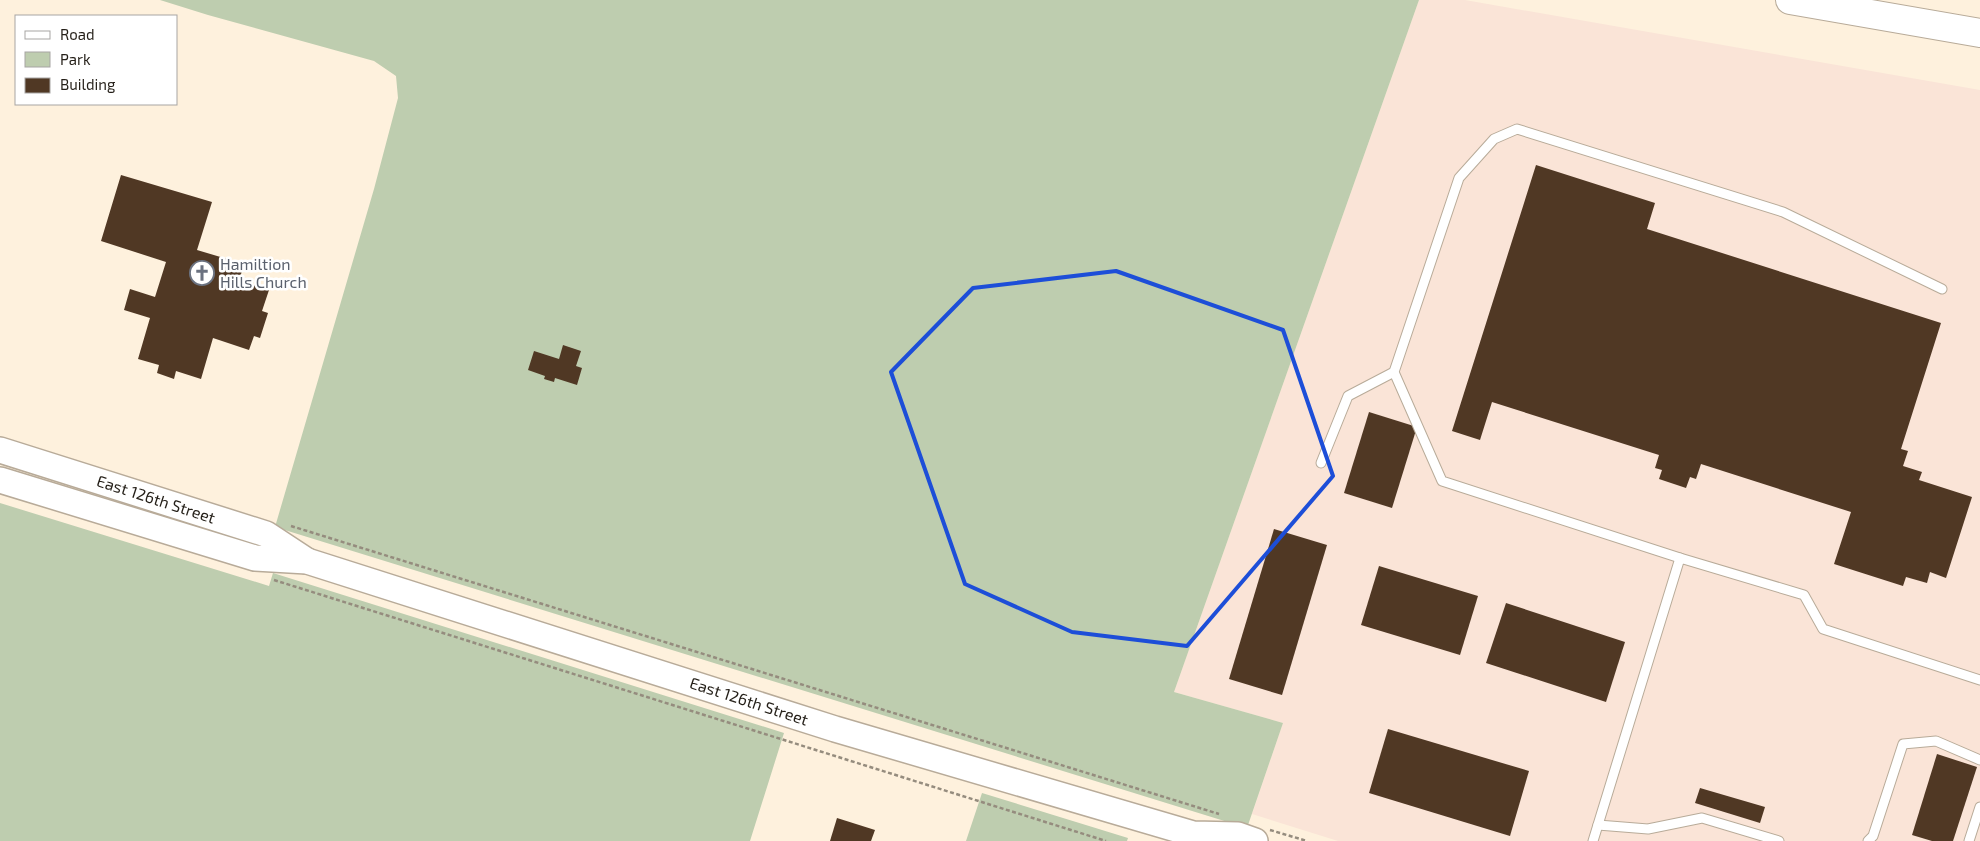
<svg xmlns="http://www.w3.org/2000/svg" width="1980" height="841" viewBox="0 0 1980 841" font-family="'Exo 2',sans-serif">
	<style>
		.commercial { fill: #fae4d7 }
		.green { fill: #becdaf }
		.building { fill: #503824 }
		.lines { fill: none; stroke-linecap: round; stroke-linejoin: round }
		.service-casing { stroke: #b8ab99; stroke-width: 11 }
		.secondary-casing { stroke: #b8ab99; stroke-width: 28 }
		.motorway-casing { stroke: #b8ab99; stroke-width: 30 }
		.path { stroke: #958c7e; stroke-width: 2.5; stroke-dasharray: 4 2.5; stroke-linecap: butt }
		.service { stroke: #fff; stroke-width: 9 }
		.secondary { stroke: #fff; stroke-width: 25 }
		.motorway { stroke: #fff; stroke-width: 28 }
		.marked { fill: none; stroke: #1d4ed8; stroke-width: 4; stroke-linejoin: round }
		.labels { text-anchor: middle; stroke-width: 5; stroke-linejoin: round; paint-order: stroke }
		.worship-label { font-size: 16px; fill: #5b616d; stroke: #fff; text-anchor: start }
		.street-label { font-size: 16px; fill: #241f18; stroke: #fff }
	</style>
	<rect width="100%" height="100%" fill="#fef1dd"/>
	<polygon class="commercial" points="1419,0 1465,0 1980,90 1980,841 1338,841 1252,814 1283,723 1174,692"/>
	<g class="green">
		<polygon points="160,0 1419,0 1174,692 1283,723 1247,828 275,527 374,189 398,98 396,76 374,61 208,15"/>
		<polygon points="0,503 269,586 273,573 784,733 750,841 0,841"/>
		<polygon points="982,793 1128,838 1127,841 966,841"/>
	</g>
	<g class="building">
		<polygon points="1536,165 1655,203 1647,229 1941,323 1901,449 1908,451 1903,466 1922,472 1919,480 1972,497 1946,578 1930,572 1927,583 1906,577 1903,586 1834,564 1851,512 1701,464 1696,479 1690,477 1686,488 1659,479 1662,470 1655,468 1659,455 1492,402 1480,440 1452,431"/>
		<polygon points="121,175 212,202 197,250 244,264 239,281 269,290 262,311 268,313 260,338 254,336 249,350 213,338 201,379 176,371 174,379 157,373 159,365 138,359 150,318 124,310 130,289 155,297 166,262 101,241"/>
		<polygon points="563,345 581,351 576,366 582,368 577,385 555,378 554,382 544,379 545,376 528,370 534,351 559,359"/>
		<polygon points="1369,412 1417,427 1392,508 1344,493"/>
		<polygon points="1274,529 1327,545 1282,695 1229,679"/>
		<polygon points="1379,566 1478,596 1460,655 1361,625"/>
		<polygon points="1506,603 1625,642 1606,702 1486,663"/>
		<polygon points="1388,729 1529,771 1510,836 1369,793"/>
		<polygon points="1937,754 1977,767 1953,841 1932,841 1912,835"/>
		<polygon points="1700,788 1765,807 1760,823 1695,803"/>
		<polygon points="837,818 875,830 871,841 830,841"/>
	</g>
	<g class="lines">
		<defs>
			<g id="service">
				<polyline points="1321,463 1348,396 1394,372"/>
				<polyline points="1680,558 1442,481 1394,372 1459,178 1494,139 1517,129 1783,212 1942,289"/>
				<polyline points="1598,825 1648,829 1702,818 1779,841"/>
				<polyline points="1593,841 1680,558 1804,595 1823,629 1980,680"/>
				<polyline points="1868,841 1873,836 1903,744 1936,741 1980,760"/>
				<polyline points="1969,841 1980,807"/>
			</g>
			<g id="secondary">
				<polyline points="0,450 266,534 307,561"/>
				<polyline points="0,480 255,558 307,561 835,729 1193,834 1238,835 1255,841"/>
			</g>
			<polyline id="motorway" points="1790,0 1980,33"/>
		</defs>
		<use href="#service" class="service-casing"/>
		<use href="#secondary" class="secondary-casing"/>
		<use href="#motorway" class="motorway-casing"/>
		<g class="path">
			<polyline points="291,526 1219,814"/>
			<polyline points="274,580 1106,841"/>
			<polyline points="1270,830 1307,841"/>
		</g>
		<use href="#service" class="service"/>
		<use href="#secondary" class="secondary"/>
		<use href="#motorway" class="motorway"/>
	</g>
	<path class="marked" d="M 1116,271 L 1283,330 L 1333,476 L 1187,646 L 1072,632 L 965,584 L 891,372 L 973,288 Z"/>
	<defs>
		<symbol id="church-ring" viewBox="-11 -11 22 22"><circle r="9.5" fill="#fff" stroke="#6b7280" stroke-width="1.5"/><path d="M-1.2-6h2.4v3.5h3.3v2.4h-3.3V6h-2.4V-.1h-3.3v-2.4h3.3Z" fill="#6b7280"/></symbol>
	</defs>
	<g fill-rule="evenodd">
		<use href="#church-ring" x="188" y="259" width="28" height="28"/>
	</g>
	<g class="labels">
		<g class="worship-label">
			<text x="220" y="270">Hamiltion<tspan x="220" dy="18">Hills Church</tspan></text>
		</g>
		<g class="street-label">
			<text transform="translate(156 499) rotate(18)" y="6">East 126th Street</text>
			<text transform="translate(749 701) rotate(18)" y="6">East 126th Street</text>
		</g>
	</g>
	<rect x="15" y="15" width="162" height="90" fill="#ffffff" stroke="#a7a5a3"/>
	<rect x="25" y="31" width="25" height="8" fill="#ffffff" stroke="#a7a5a3"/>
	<text x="60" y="40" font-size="15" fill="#241f18">Road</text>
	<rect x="25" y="52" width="25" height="15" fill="#becdaf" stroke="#a7a5a3"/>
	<text x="60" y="65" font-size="15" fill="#241f18">Park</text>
	<rect x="25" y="78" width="25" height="15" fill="#503824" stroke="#a7a5a3"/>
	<text x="60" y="90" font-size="15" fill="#241f18">Building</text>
</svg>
